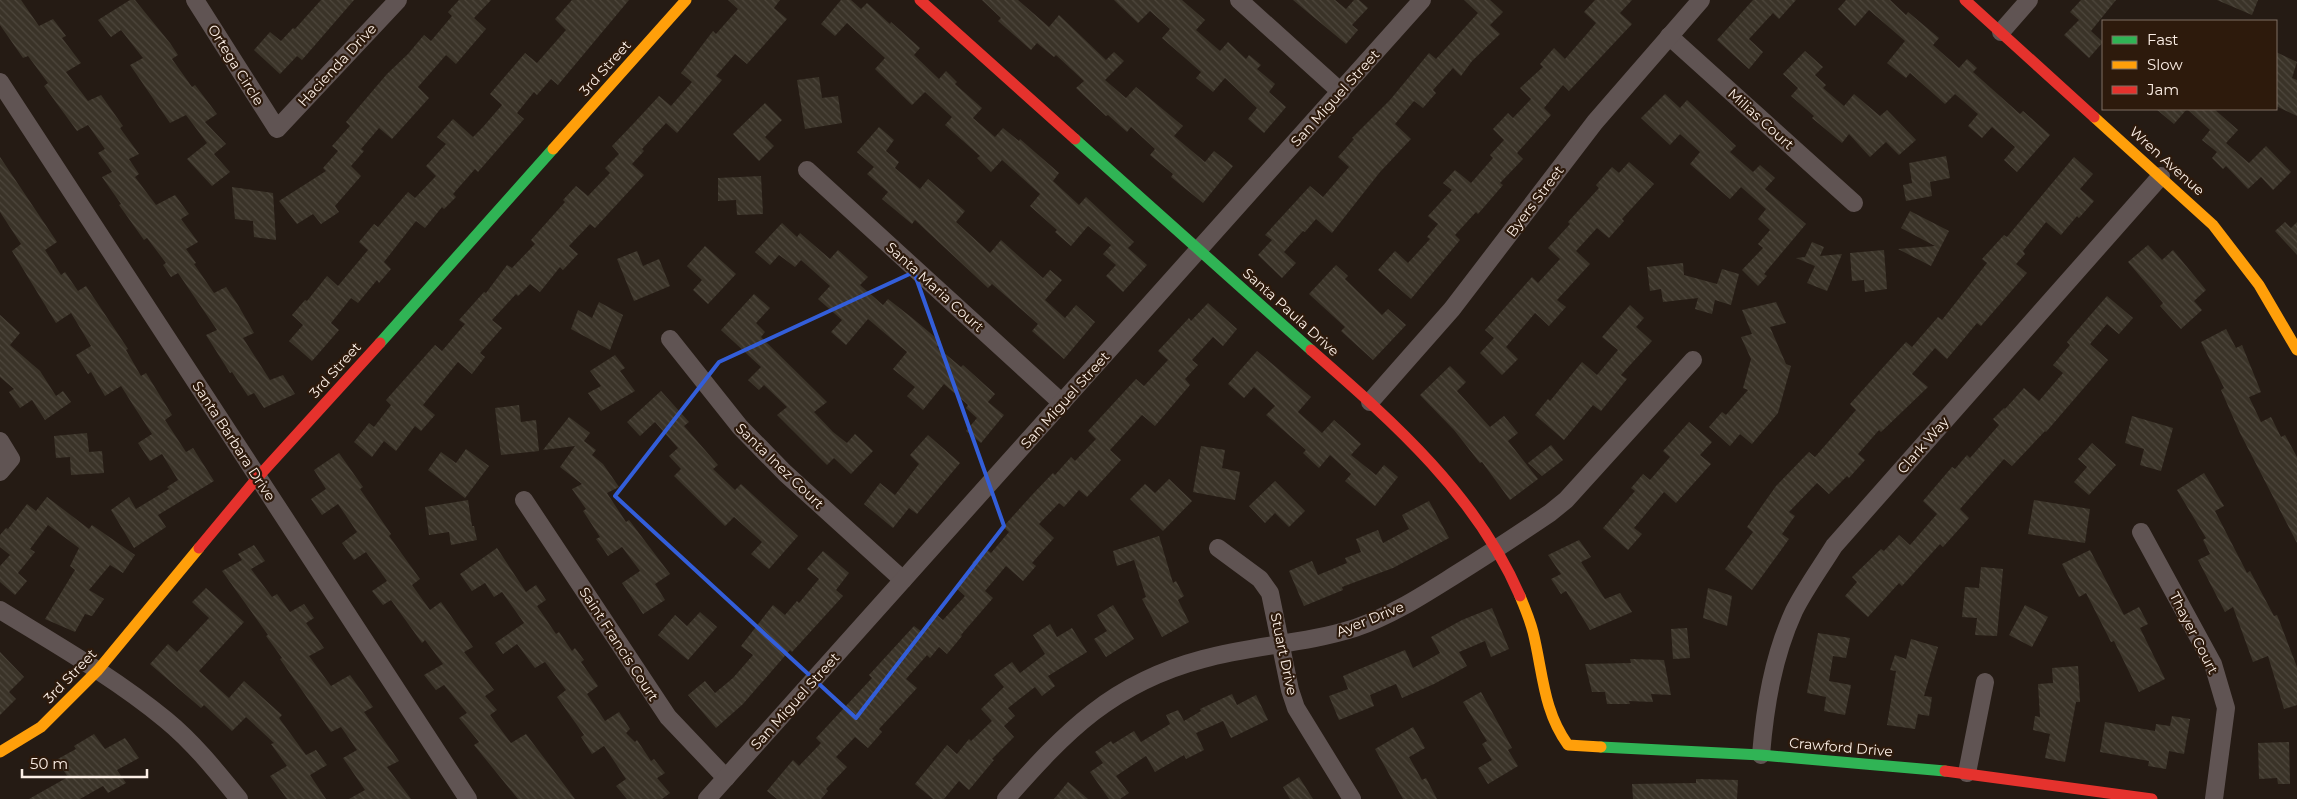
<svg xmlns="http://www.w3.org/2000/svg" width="2297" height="799" viewBox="0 0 2297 799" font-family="Montserrat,sans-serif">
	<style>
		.building { fill: url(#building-back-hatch) }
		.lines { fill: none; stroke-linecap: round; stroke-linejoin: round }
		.street { stroke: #605453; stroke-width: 18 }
		.fast { stroke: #30b455; stroke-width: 11 }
		.slow { stroke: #ff9f0a; stroke-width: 11 }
		.jam { stroke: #e5322d; stroke-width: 11 }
		.marked { fill: none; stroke: #335ed9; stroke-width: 4; stroke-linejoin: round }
		.labels { text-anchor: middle; stroke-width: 4.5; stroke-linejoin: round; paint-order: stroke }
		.street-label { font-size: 14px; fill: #fbeee5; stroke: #2d1a0c }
	</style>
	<defs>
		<pattern id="building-back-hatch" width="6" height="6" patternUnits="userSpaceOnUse" patternTransform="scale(1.25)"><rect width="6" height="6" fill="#3a3328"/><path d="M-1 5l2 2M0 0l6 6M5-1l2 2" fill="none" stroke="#4e473d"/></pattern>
	</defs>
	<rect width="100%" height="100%" fill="#251b14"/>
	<g class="building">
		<polygon points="0,0 21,0 39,26 53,19 66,36 62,38 81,63 66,72 88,101 101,95 123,126 120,128 139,154 129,159 139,174 135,177 156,205 175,195 189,214 181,219 198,242 186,249 196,263 194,264 214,293 226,287 238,305 254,333 243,338 270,380 283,375 295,394 264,408 254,393 248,396 232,372 230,373 206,335 217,330 178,273 171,277 163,265 166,263 147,238 144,240 119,205 121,204 102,177 112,172 98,153 105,149 88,125 77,131 44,86 48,83 28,56 23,58 0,25"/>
		<polygon points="130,0 135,0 170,43 178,55 172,59 192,87 195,85 217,114 205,122 226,144 214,154 230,172 212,186 187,159 207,143 186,115 170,123 130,65 143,58 121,30 111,37 98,20"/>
		<polygon points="321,0 354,0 302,60 297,56 280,74 254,50 270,32 281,41 293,28 295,29"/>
		<polygon points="459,0 491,0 474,18 486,29 456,64 446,55 418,87 429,98 392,139 379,128 361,149 364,151 351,166 361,176 335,206 339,212 321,224 313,214 297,224 279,201 326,171 323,168 338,151 332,146 350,126 346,122 387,74 408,54 424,35 431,41 452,16 448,12"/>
		<polygon points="572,0 629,0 558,85 551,79 537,95 534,92 517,113 524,119 478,172 475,169 453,194 456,197 444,209 442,207 425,228 416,221 384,262 391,269 379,283 377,280 358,303 351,298 331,323 339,330 312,361 289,341 303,325 292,315 305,300 307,301 327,276 338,286 368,250 359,242 374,224 378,227 408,192 415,198 436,176 426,166 446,144 437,137 453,119 473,137 483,127 502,105 490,94 525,53 537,63 566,30 555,19"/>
		<polygon points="728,0 780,0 774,8 787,19 747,64 735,54 716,76 722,80 677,133 666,123 642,149 644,151 632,164 644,175 595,228 590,224 569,246 578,254 563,270 560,267 540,292 530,284 518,296 516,294 492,320 502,328 480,353 485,357 472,374 458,362 423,405 435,415 421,431 415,426 396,451 384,441 372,457 354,442 369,423 374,427 391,405 386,400 435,345 442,351 465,324 459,320 484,292 486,293 507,265 512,268 535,244 531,240 565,202 563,200 576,186 588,196 610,173 605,168 619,154 612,146 635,122 659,96 671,106 692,82 681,73 713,31 716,34 738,9"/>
		<polygon points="841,0 851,0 861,9 867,3 890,24 891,22 920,48 914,55 939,79 946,71 957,82 955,84 982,108 973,118 995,137 1003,128 1019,141 1020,139 1059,173 1053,181 1079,205 1086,197 1134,242 1128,248 1147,265 1123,292 1106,276 1116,265 1103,254 1111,245 1088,226 1071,246 1055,232 1057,230 1030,206 1040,194 1002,160 991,172 977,158 980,156 945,125 952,117 925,92 912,105 875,69 885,58 847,23 835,36 821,24"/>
		<polygon points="982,0 1018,0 1049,27 1059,15 1106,60 1114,52 1124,61 1105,80 1126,98 1136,87 1183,126 1174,136 1205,162 1214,151 1233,166 1203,203 1171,177 1173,174 1150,155 1155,149 1131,127 1127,132 1108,115 1106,116 1076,88 1084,81 1056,55 1054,57 1037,43 1031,50 998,21 1001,18"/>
		<polygon points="1114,0 1182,0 1205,20 1196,30 1220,51 1228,42 1246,59 1249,55 1261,65 1257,69 1275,84 1269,92 1286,107 1264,133 1248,119 1257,108 1225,78 1213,92 1196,78 1201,72 1162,38 1170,29 1150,11 1138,23"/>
		<polygon points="1293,0 1335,0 1346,9 1354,0 1359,0 1368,8 1352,25 1358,30 1346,44"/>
		<polygon points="1464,0 1490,0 1503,12 1490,25 1500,34 1472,61 1461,76 1453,68 1433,90 1436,93 1423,108 1414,101 1395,124 1411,139 1380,172 1332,233 1316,219 1305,232 1303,231 1284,252 1296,263 1282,278 1258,255 1272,240 1265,235 1310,186 1323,197 1349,167 1338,157 1354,139 1352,138 1390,100 1429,53 1436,59 1478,13"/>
		<polygon points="1595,0 1632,0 1620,13 1632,24 1569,91 1563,85 1544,108 1551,115 1517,153 1523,159 1500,183 1503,185 1478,214 1476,212 1455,235 1460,240 1411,299 1378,270 1395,251 1408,263 1430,239 1427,237 1438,224 1428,216 1452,190 1443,183 1455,170 1471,183 1493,158 1490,155 1504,140 1493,129 1508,113 1513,118 1531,99 1520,88 1543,67 1540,64 1554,48 1565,59 1586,35 1596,23 1584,12"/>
		<polygon points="1753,0 1796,0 1779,19 1773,13 1749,39 1763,52 1749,69 1717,40"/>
		<polygon points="1846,0 1890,0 1906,15 1908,12 1939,38 1933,45 1959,68 1967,59 1977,68 1973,72 2020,114 2023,111 2050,135 2017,172 2004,160 2015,147 1992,127 1982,138 1968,126 1978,114 1955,94 1945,104 1910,73 1906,78 1887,63 1905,41 1869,10 1855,26 1838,9"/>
		<polygon points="2081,0 2116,0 2091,31 2103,42 2089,58 2064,35 2079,20 2070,12"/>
		<polygon points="2217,0 2258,0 2252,15"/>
		<polygon points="1805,51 1823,67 1815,75 1826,85 1823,88 1844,106 1854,94 1880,116 1887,110 1916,140 1899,155 1886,142 1870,157 1849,134 1842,143 1812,118 1814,116 1791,96 1798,88 1783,74"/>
		<polygon points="2276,52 2297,62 2292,78 2297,80 2297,116 2276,106"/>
		<polygon points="819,77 822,98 838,96 842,123 805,129 797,80"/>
		<polygon points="1665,94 1680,108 1687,100 1736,146 1730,152 1753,172 1760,165 1775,178 1765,189 1806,224 1764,274 1767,276 1758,286 1742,270 1763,248 1758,244 1770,230 1758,219 1766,209 1741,187 1730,199 1690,164 1700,152 1680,134 1670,145 1641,118"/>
		<polygon points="765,103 782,120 765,137 774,146 759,161 733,134"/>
		<polygon points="2156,109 2214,109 2238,130 2226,143 2249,163 2266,146 2291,172 2273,190 2261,177 2248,189 2226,166 2223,169 2212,158 2217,152 2202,140 2210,130 2187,109 2174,124"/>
		<polygon points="879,127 894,140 886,151 899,162 895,168 920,189 928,179 965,211 956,222 990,253 1001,240 1043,278 1050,270 1062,280 1045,300 1065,318 1076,305 1095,322 1064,359 1032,331 1038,324 992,284 988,288 915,220 912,224 882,199 888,192 867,174 874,167 857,152"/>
		<polygon points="1946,156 1950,178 1930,182 1932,196 1906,201 1903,185 1912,183 1909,163"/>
		<polygon points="0,157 57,242 45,250 61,275 65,272 78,291 86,286 128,349 126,350 141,376 146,373 172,415 165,420 186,452 193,448 214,481 158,515 166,527 134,548 111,510 129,497 136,509 169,489 167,487 178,480 162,454 150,461 138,443 152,434 133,405 121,386 105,396 91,372 88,374 76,355 91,346 71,313 56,323 12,251 21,244 0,212"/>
		<polygon points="2074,157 2093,174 2080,189 2094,201 2079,218 2077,216 2061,235 2046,222 2023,251 2025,254 2016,264 2027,273 1981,326 1977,323 1947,359 1935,348 1912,374 1928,387 1881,432 1879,430 1858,454 1865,460 1849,478 1847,476 1829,494 1817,483 1789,512 1795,516 1782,534 1789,539 1752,590 1725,569 1753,532 1747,527 1776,486 1809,452 1815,457 1856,410 1850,404 1906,342 1912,347 1938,317 1942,320 1987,263 1982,259 2004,235 2007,237"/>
		<polygon points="1629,162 1654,184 1622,219 1624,221 1609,238 1597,228 1576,251 1590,264 1557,300 1566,307 1549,326 1535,313 1506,347 1518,359 1502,375 1480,353 1494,338 1485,330 1532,277 1538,283 1560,259 1548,248 1570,224 1568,222 1599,188 1596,185 1612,167 1619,173"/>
		<polygon points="761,176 763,214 737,215 736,200 718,201 718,178"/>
		<polygon points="232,187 273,193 276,240 254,237 253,221 235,219"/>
		<polygon points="1910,211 1949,231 1931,266 1898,249 1935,246 1901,228"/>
		<polygon points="2285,222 2291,228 2297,222 2297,255 2275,231"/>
		<polygon points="782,223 797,237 800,233 830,259 838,250 868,277 860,285 883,305 888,299 911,317 941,342 937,347 961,367 963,365 995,394 988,402 1004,415 981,443 966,431 977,418 966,408 968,405 944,384 923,410 907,396 915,387 893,369 907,352 868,319 846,345 831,332 842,320 818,299 830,286 801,260 795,267 779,255 770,265 755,252"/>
		<polygon points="1812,242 1824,247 1820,256 1842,254 1827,291 1807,283 1815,266 1796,258 1805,257"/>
		<polygon points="2148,245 2162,260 2173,250 2206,290 2194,301 2202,310 2181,329 2160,306 2163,303 2128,262"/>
		<polygon points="705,246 736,274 708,304 693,290 702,280 687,266"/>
		<polygon points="1884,250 1887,289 1865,292 1864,280 1852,281 1850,253"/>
		<polygon points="637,251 643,266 659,259 670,286 634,301 617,259"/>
		<polygon points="1683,263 1684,275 1717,284 1722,269 1739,274 1731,305 1715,300 1712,314 1695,309 1698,298 1663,302 1661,289 1650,291 1647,267"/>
		<polygon points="1336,265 1348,276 1345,279 1382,315 1388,309 1406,325 1373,360 1341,331 1345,327 1309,294"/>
		<polygon points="754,294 770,308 756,323 765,332 761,337 827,402 814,412 833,432 847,443 855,434 873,451 851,474 834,458 827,465 777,415 787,407 764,385 759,390 748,380 761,367 721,330"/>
		<polygon points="2107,296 2133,318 2119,334 2107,324 2090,344 2108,360 2046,432 2045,431 2012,466 2004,459 1960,509 1969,518 1943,547 1940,544 1902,586 1899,583 1868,617 1845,596 1857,582 1852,577 1881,549 1884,551 1899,535 1910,545 1937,514 1923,501 1952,467 1955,469 1967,455 1970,458 1999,425 1993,419 2004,408 2005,409 2024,388 2039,401 2063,373 2053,365 2070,345 2067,342"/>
		<polygon points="599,302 623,315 610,350 571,329 578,310 592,318"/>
		<polygon points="1776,302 1786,323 1770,327 1786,364 1791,366 1778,413 1752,444 1740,434 1730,446 1709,427 1722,412 1726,415 1748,390 1743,388 1751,359 1741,337 1752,334 1742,310"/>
		<polygon points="1208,303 1237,329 1223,346 1213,337 1192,360 1198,365 1185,379 1190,385 1155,426 1142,415 1110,450 1121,460 1087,497 1079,490 1064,507 1059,503 1039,524 1054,538 1032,563 1036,566 1023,581 1006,566 985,591 993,598 961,635 962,636 947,654 939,647 930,658 927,655 906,679 917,688 879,729 882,732 868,748 855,737 836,757 847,767 826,789 828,791 821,799 777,799 767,791 793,760 799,766 821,743 816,738 872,678 869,675 914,626 922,632 936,614 943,620 965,596 955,587 975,565 972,563 985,548 991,553 1009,532 1003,527 1032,495 1053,473 1055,475 1071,457 1075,461 1096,439 1088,431 1136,379 1144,386 1168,360 1158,351 1189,318 1191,321"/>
		<polygon points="1630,305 1644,318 1636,327 1652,341 1621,375 1627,379 1601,411 1593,405 1564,440 1535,415 1548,399 1550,401 1582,362 1597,375 1618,350 1602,337"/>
		<polygon points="0,315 20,333 10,345 40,371 56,396 63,391 71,402 45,420 32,400 20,408 9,392 14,389 0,377"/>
		<polygon points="2226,329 2236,348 2242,345 2261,392 2249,397 2261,422 2271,417 2281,437 2285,435 2297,457 2297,543 2240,433 2221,390 2224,388 2201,342"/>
		<polygon points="1257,351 1311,397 1298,412 1322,433 1334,420 1361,444 1351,455 1376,475 1384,465 1398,477 1375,506 1345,481 1351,474 1330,455 1319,468 1303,453 1306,450 1266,415 1275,406 1254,387 1244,398 1228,384"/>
		<polygon points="615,355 625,368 620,371 635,391 601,411 588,393 601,386 590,371"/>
		<polygon points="1450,366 1466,382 1457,391 1490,427 1504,416 1518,433 1508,441 1538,479 1510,500 1482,462 1480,463 1454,430 1420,395"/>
		<polygon points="661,391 689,422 684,426 718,465 713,469 735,490 741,484 798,536 769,569 751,554 762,542 734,517 725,526 674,476 681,469 669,456 678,448 655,422 640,436 627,422"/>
		<polygon points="519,405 521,422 536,420 539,451 501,455 495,408"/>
		<polygon points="2132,416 2173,428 2161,471 2140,465 2144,449 2125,443"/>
		<polygon points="569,417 590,433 584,441 596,450 592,455 603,464 619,487 607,493 626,522 629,520 670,574 655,584 665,600 643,614 622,583 640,571 622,547 608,556 596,539 600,537 583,511 586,509 572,489 582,484 560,467 575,446 543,450"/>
		<polygon points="1689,422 1712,442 1700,455 1711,464 1676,503 1664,492 1634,528 1642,534 1628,550 1603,528 1635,491 1631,488 1643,474 1650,480 1670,457 1663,451"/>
		<polygon points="87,433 89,452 102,451 104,473 71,475 70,457 56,458 54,436"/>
		<polygon points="928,435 960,463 917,514 909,508 893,528 864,504 880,483 895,495 919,464 910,455"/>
		<polygon points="2092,443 2116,465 2089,495 2074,482 2087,467 2078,459"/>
		<polygon points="1551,445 1563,460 1542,476 1528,463"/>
		<polygon points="1201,446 1225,450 1222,468 1240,472 1235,500 1193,492"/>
		<polygon points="466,449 489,466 465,498 428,470 441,452 456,463"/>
		<polygon points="339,453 363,487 360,489 391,534 389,536 420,579 412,585 430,610 441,602 473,647 464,652 494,690 485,696 497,710 490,715 511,743 526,734 575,799 518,799 474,745 479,742 459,718 467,713 444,685 436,690 424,675 443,664 425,640 422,643 391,600 383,605 372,591 387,581 366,552 354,560 342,543 357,532 338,504 322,515 311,499 326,489 314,470"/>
		<polygon points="2204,473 2224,506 2215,511 2247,573 2250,571 2274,616 2277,615 2297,667 2297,705 2284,709 2268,656 2253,662 2233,607 2225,612 2198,560 2210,554 2203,540 2206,538 2177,490"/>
		<polygon points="1169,479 1192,501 1163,531 1130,499 1145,484 1155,493"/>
		<polygon points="1275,481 1305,511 1289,527 1275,513 1265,523 1249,506"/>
		<polygon points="47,497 89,529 92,525 135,555 123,573 110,565 89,590 104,599 92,616 85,614 75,632 45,619 75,570 70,566 79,548 48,525 30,549 35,552 18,573 27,581 15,595 0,582 0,566 10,555 0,547 0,535 6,528 8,529 27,504 36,511"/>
		<polygon points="468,500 472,526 474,526 477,540 451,545 449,532 429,535 425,507"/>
		<polygon points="2034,500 2090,509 2085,543 2028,534"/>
		<polygon points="1429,501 1449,538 1393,568 1342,587 1343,590 1304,606 1289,571 1312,561 1318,575 1347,563 1345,558 1361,552 1356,539 1378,530 1383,543 1409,529 1402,515"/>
		<polygon points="1159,536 1173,583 1176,581 1184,596 1178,600 1189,622 1162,637 1142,599 1146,597 1134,560 1117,566 1113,551"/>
		<polygon points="1579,540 1591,557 1581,562 1605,599 1620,593 1632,612 1590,630 1566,591 1561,594 1551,579 1561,574 1548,555"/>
		<polygon points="254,545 265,561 251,569 272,597 277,594 290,612 304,604 314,618 306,623 324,648 309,656 331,686 350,675 373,707 364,712 399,761 387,767 411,799 349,799 365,790 343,758 357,750 341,727 331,732 280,659 282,658 266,636 268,635 222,571 242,560 238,554"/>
		<polygon points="497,548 526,592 536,585 546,600 537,606 556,634 559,632 572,651 575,648 584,660 581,662 598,686 587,694 605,721 619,712 630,729 626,733 635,742 637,740 651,761 654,759 665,773 657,778 670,793 662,799 627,799 616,786 626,779 604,746 592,754 581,737 584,735 557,697 566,690 545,662 535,668 517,644 503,654 495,643 524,623 502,592 494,597 485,583 472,591 460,574"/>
		<polygon points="2090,550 2124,615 2139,607 2148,624 2140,628 2165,679 2139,692 2114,641 2111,642 2086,593 2079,597 2062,564"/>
		<polygon points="823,551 849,573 836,590 843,596 792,652 790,650 743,704 716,728 688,695 705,681 715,693 733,678 753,655 741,646 773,605 785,615 797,601 799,603 819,579 807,569"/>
		<polygon points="1981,567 2003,569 1997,636 1975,635 1977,618 1962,617 1965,587 1979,588"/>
		<polygon points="206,588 244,622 199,671 229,698 244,681 282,715 279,718 306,755 316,750 327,765 310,775 326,799 287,799 270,776 287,766 271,744 274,743 246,717 232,731 204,705 201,708 150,664 168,644 177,652 209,618 192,602"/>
		<polygon points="1708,588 1732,596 1727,626 1703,618"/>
		<polygon points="1113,605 1134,639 1106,657 1094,639 1107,631 1097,615"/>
		<polygon points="2025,605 2048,617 2032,647 2009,635"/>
		<polygon points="1492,608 1509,649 1491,657 1485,641 1459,652 1467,666 1434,684 1402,698 1396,684 1370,695 1374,706 1339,720 1329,696 1348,689 1343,676 1405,650 1413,668 1440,653 1431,637 1462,620"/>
		<polygon points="700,612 717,627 688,660 658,635 675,615 687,626"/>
		<polygon points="1050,624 1057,637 1072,628 1087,652 1048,676 1055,686 1042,696 1035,687 1008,708 1015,716 1004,726 1014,737 992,759 994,760 969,790 959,781 944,799 933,799 915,784 947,745 957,754 969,739 971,741 992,721 981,709 1004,687 994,675 1012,662 1020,673 1045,654 1033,635"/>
		<polygon points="1687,628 1690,658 1673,659 1671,629"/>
		<polygon points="1818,633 1850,638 1846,658 1833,656 1829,681 1851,685 1845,715 1824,711 1826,697 1807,693"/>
		<polygon points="1911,639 1938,647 1924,696 1932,697 1929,716 1918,714 1915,729 1887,725 1896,671 1890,670 1895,655 1906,659"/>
		<polygon points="0,652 24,677 9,692 16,699 0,715"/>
		<polygon points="1630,659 1664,660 1671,695 1651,694 1653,702 1629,701 1630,704 1607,704 1605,692 1592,692 1585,664 1631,663"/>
		<polygon points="2078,666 2080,702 2076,702 2065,762 2045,758 2050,734 2033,730 2035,716 2040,717 2038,684 2053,683 2052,668"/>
		<polygon points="1481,692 1512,748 1508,750 1518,766 1488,784 1478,768 1492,760 1482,744 1487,741 1463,702"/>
		<polygon points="1232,694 1237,705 1256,695 1268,720 1231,738 1223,721 1196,733 1204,750 1186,759 1184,755 1155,772 1146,756 1116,776 1129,793 1120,799 1109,799 1090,772 1103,763 1095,752 1111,741 1113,744 1134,731 1141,742 1170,724 1166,715 1178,710 1184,721 1201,711 1200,709"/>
		<polygon points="2172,716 2190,719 2184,754 2169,751 2166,769 2148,766 2149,761 2100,752 2105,722 2155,731 2156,724 2170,726"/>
		<polygon points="1413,727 1425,748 1409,757 1422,780 1426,778 1437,799 1403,799 1375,749"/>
		<polygon points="94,734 105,749 125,738 139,758 117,770 126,783 108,793 103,786 80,799 29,799 68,777 56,760 76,749 74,746"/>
		<polygon points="2289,742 2290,784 2278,784 2277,778 2259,779 2258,743"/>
		<polygon points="1299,777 1313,799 1290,799 1283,787"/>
		<polygon points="1696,779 1738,780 1737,799 1633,799 1632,784 1696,783"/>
		<polygon points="1068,782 1088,799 1054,799"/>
	</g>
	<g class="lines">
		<g class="street">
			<polyline points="195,0 277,129 398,0"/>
			<polyline points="1239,0 1341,92"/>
			<polyline points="2001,32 2029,0"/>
			<polyline points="1669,36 1854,203"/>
			<polyline points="0,82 468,799"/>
			<polyline points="807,170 1062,403"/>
			<polyline points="670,339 740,427 785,473 903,580"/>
			<polyline points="1370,402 1452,309 1595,122 1701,0"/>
			<polyline points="0,441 11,459 0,472"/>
			<polyline points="524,500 668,717 726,778"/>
			<polyline points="2141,532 2213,664 2226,708 2214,799"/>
			<polyline points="1218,548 1260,579 1270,593 1290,690 1296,708 1352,799"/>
			<path d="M 0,610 C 57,645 115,678 166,720 C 194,743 217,772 239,799"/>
			<path d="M 1761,755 C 1765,706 1773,657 1794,611 C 1805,589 1821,567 1834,546 L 2161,176"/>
			<polyline points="1967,773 1985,682"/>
			<polyline points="707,799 1422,0"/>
			<path d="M 1006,799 C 1066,731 1112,683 1203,659 C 1253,645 1305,644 1355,628 C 1391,616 1423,595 1455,575 C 1487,555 1519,534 1550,513 L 1566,500 L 1693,360"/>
		</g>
		<g class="fast">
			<polyline points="1075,139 1311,350"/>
			<polyline points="380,343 553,149"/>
			<polyline points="1601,747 1761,755 1945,771"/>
		</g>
		<g class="slow">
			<polyline points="2094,117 2213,225 2259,285 2297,350"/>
			<polyline points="553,149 686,0"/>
			<path d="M 1520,596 C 1525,608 1530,620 1533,632 C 1543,672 1543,711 1568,745 L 1601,747"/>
			<polyline points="0,752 41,727 98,670 199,548"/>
		</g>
		<g class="jam">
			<polyline points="920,0 1075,139"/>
			<polyline points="1965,0 2094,117"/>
			<path d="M 1311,350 C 1393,422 1476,494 1520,596"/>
			<polyline points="199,548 258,477 380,343"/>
			<polyline points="1945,771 2152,799"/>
		</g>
	</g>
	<path class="marked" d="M 914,272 L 1004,526 L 856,718 L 615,496 L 719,362 Z"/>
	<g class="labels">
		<g class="street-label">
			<text transform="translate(236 65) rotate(58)" y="5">Ortega Circle</text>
			<text transform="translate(337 65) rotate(-47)" y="5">Hacienda Drive</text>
			<text transform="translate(605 68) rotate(-48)" y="5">3rd Street</text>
			<text transform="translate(1335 98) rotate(-48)" y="5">San Miguel Street</text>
			<text transform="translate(1761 119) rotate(42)" y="5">Milias Court</text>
			<text transform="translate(2167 161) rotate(42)" y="5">Wren Avenue</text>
			<text transform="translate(1535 201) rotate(-53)" y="5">Byers Street</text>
			<text transform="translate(935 287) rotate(42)" y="5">Santa Maria Court</text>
			<text transform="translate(1291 312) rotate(42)" y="5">Santa Paula Drive</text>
			<text transform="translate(335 370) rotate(-48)" y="5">3rd Street</text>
			<text transform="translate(1065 400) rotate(-48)" y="5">San Miguel Street</text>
			<text transform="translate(234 441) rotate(57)" y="5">Santa Barbara Drive</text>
			<text transform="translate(1923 445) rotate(-49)" y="5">Clark Way</text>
			<text transform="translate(780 466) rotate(44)" y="5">Santa Inez Court</text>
			<text transform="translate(1370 619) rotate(-22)" y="5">Ayer Drive</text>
			<text transform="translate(2194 633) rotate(63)" y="5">Thayer Court</text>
			<text transform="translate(619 644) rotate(57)" y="5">Saint Francis Court</text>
			<text transform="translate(1284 654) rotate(78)" y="5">Stuart Drive</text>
			<text transform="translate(70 676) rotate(-46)" y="5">3rd Street</text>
			<text transform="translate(795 701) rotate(-48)" y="5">San Miguel Street</text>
			<text transform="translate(1841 747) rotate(5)" y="5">Crawford Drive</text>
		</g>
	</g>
	<rect x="2102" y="20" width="175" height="90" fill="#2d1a0c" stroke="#7f6f63"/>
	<rect x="2112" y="36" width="25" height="8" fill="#30b455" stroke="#7f6f63"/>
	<text x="2147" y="45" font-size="15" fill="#fbeee5">Fast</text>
	<rect x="2112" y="61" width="25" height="8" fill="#ff9f0a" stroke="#7f6f63"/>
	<text x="2147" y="70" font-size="15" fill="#fbeee5">Slow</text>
	<rect x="2112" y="86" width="25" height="8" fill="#e5322d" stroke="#7f6f63"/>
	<text x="2147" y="95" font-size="15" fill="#fbeee5">Jam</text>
	<path d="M22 769v8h125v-8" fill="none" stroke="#fbeee5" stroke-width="2.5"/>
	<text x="30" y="769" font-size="15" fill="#fbeee5" stroke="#2d1a0c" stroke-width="4" paint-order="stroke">50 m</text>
</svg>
